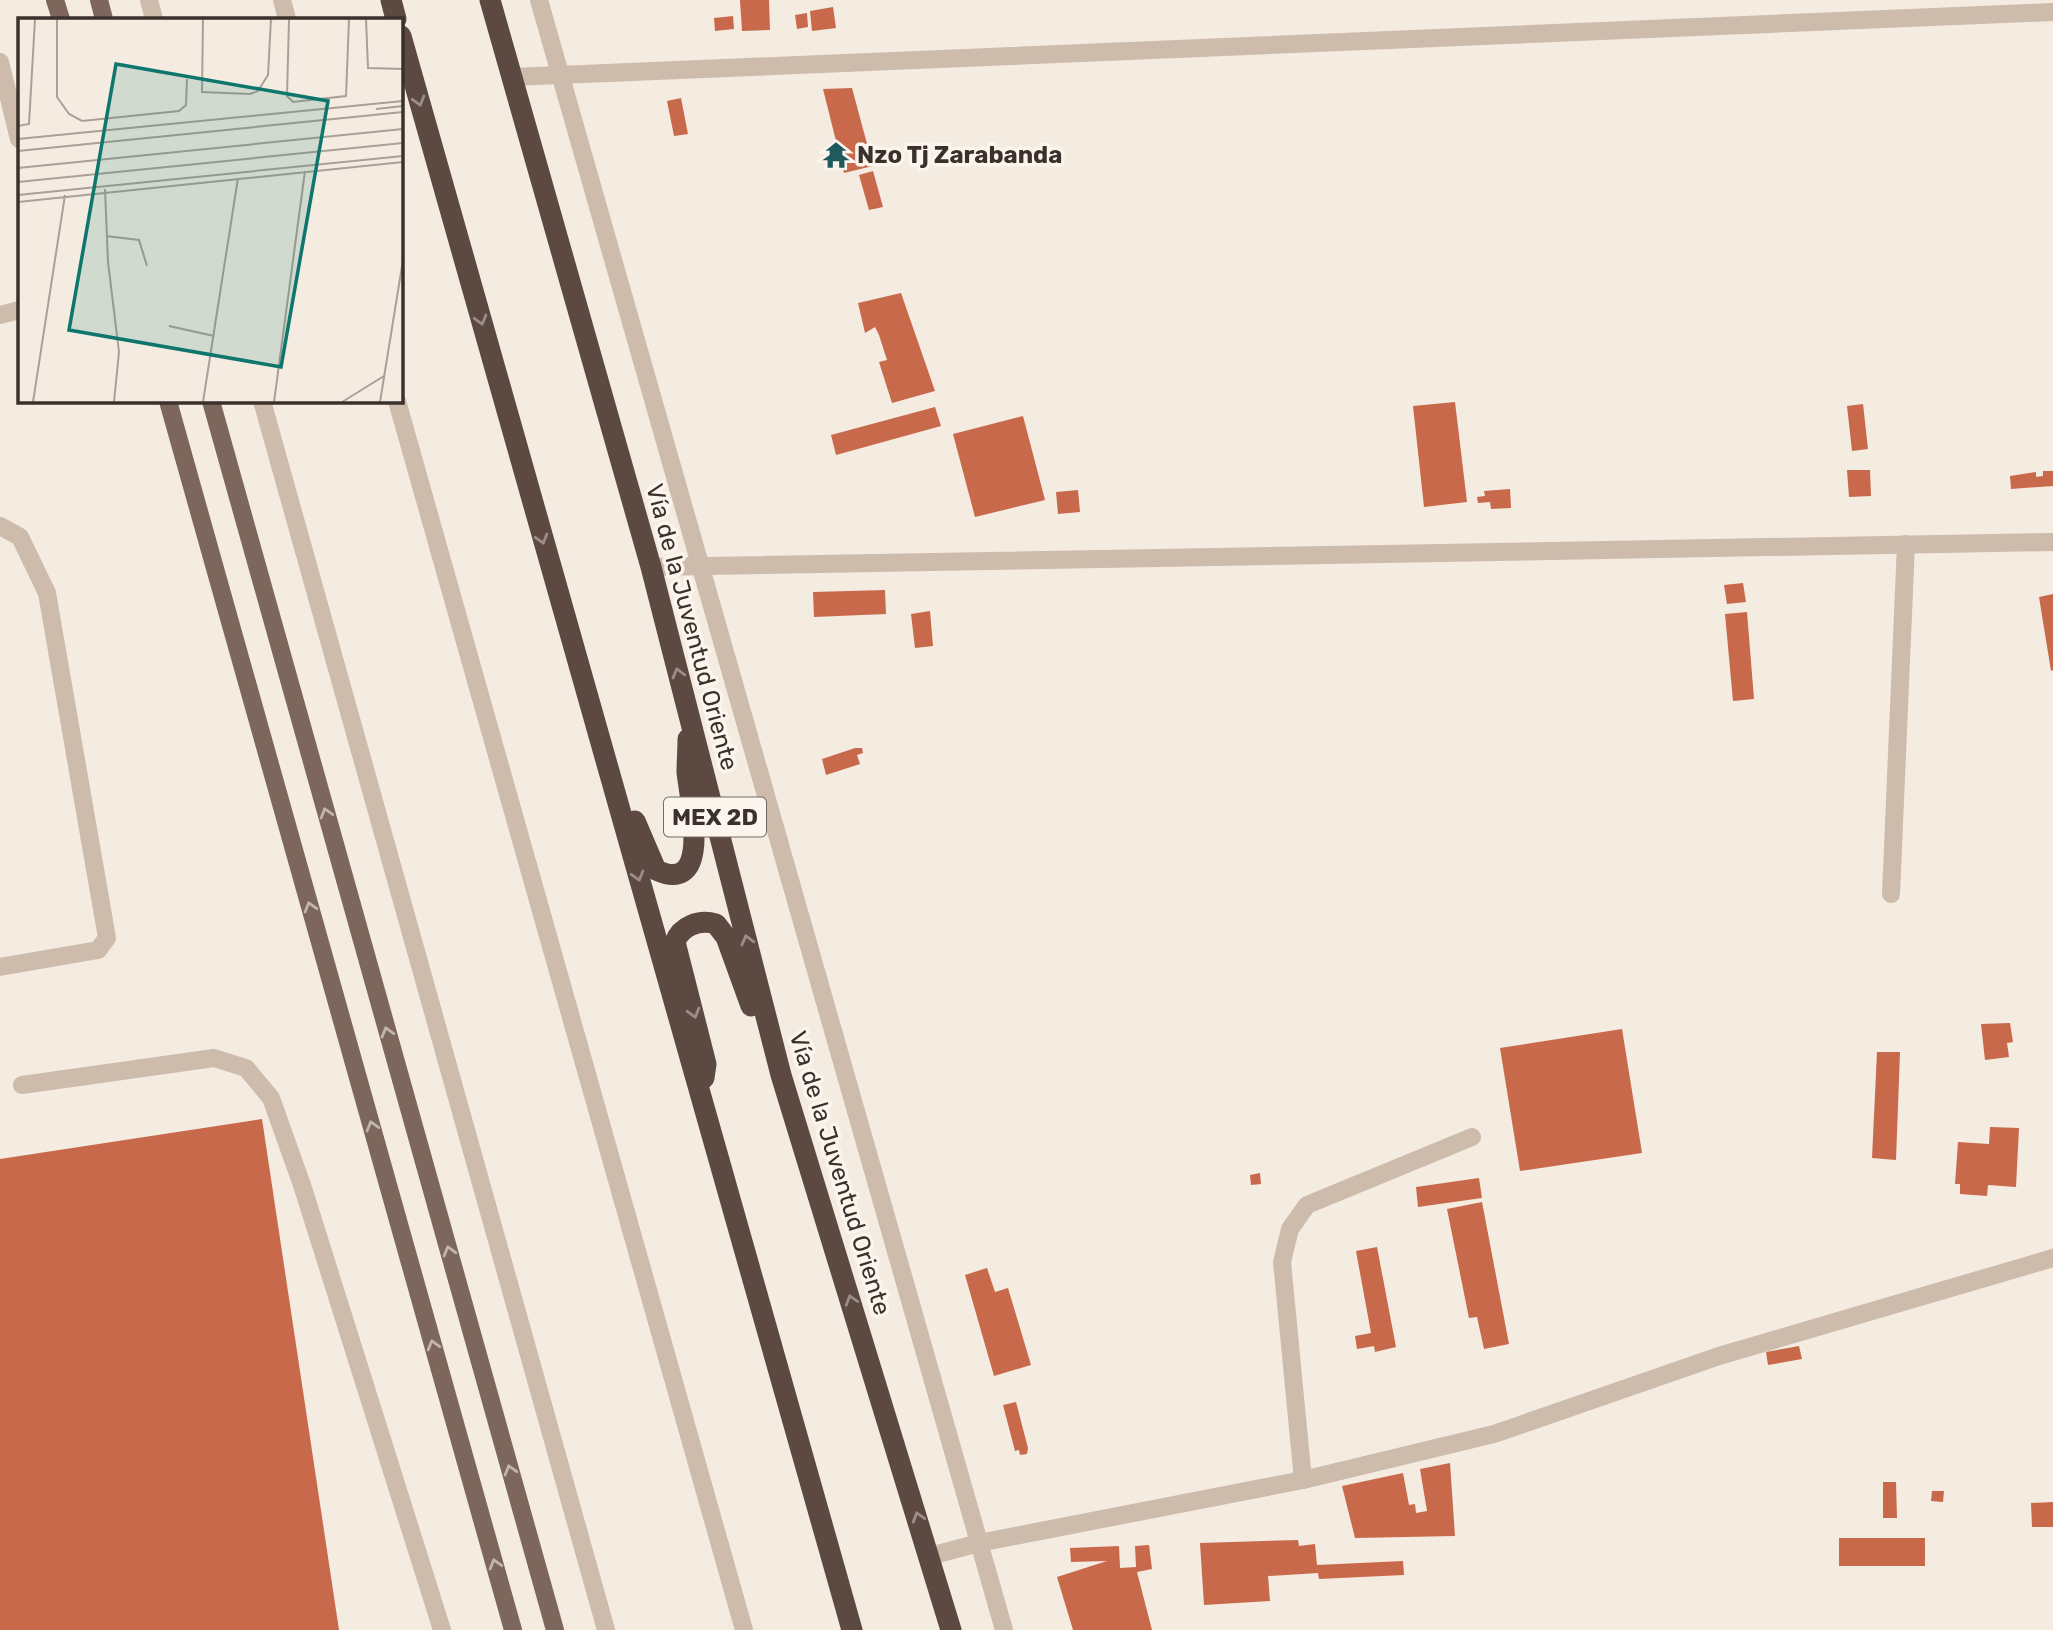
<svg xmlns="http://www.w3.org/2000/svg" width="2053" height="1630" viewBox="0 0 2053 1630" font-family="Rubik,sans-serif">
	<style>
		.building { fill: #c8694b }
		.lines { fill: none; stroke-linecap: round; stroke-linejoin: round }
		.minor { stroke: #cdbbac; stroke-width: 18 }
		.major { stroke: #7d675c; stroke-width: 18 }
		.highway { stroke: #5c4a42; stroke-width: 21 }
		.oneway { stroke: #9c8e87 }
		.oneway2 { stroke: #c2b5ac }
		.labels { text-anchor: middle; stroke-width: 7; stroke-linejoin: round; paint-order: stroke }
		.shield { fill: #fbf5ee; stroke: #756b66; stroke-width: 2 }
		.shield-label { font-size: 23px; font-weight: bold; fill: #3b302b }
		.poi-label { font-size: 24px; font-weight: bold; fill: #3b302b; stroke: #fbf5ee; text-anchor: start }
		.street-label { font-size: 24px; fill: #3b302b; stroke: #fbf5ee }
		.inset-road { fill: none; stroke: #aaa098; stroke-width: 2 }
		.view { fill: #0f766e; fill-opacity: 0.15; stroke: #0f766e; stroke-width: 3.5 }
		.inset-edge { fill: none; stroke: #3b302b; stroke-width: 3.5 }
	</style>
	<rect width="100%" height="100%" fill="#f4ebe1"/>
	<g class="building">
		<polygon points="740,0 769,0 770,30 742,31"/>
		<polygon points="833,7 836,28 812,31 810,11"/>
		<polygon points="807,13 808,27 797,29 795,15"/>
		<polygon points="733,16 734,29 715,31 714,18"/>
		<polygon points="852,88 873,166 844,173 823,89"/>
		<polygon points="681,98 688,134 674,136 667,101"/>
		<polygon points="873,171 883,207 869,210 859,175"/>
		<polygon points="901,293 935,391 892,403 879,362 887,360 879,335 875,327 865,333 858,303"/>
		<polygon points="1455,402 1467,502 1424,507 1413,406"/>
		<polygon points="1863,404 1868,449 1852,451 1847,406"/>
		<polygon points="935,407 941,426 836,455 831,435"/>
		<polygon points="1023,416 1045,500 975,517 953,434"/>
		<polygon points="1847,470 1870,470 1871,496 1849,497"/>
		<polygon points="2043,471 2053,471 2053,486 2011,489 2010,476 2036,472 2036,477 2043,476"/>
		<polygon points="1510,489 1511,508 1491,509 1490,502 1478,503 1477,497 1485,496 1484,491"/>
		<polygon points="1078,490 1080,512 1058,514 1056,492"/>
		<polygon points="1743,583 1746,602 1727,604 1724,585"/>
		<polygon points="885,590 886,614 814,617 813,592"/>
		<polygon points="2053,594 2053,670 2051,671 2039,597"/>
		<polygon points="930,611 933,646 915,648 911,614"/>
		<polygon points="1747,612 1754,699 1733,701 1725,614"/>
		<polygon points="855,748 862,748 863,753 857,755 860,764 826,775 822,759"/>
		<polygon points="2010,1023 2013,1042 2007,1043 2009,1057 1985,1060 1981,1024"/>
		<polygon points="1622,1029 1642,1153 1520,1171 1500,1048"/>
		<polygon points="1877,1052 1900,1052 1896,1160 1872,1158"/>
		<polygon points="262,1119 339,1630 0,1630 0,1159"/>
		<polygon points="1990,1127 2019,1128 2016,1187 1988,1185 1987,1196 1960,1194 1960,1184 1955,1184 1958,1142 1989,1144"/>
		<polygon points="1260,1173 1261,1184 1251,1185 1250,1175"/>
		<polygon points="1479,1178 1482,1198 1418,1207 1416,1187"/>
		<polygon points="1482,1202 1509,1344 1484,1349 1477,1317 1469,1318 1447,1209"/>
		<polygon points="1377,1247 1396,1347 1375,1352 1374,1346 1357,1349 1355,1336 1371,1333 1356,1251"/>
		<polygon points="987,1268 995,1292 1008,1288 1031,1365 994,1376 965,1275"/>
		<polygon points="1799,1346 1802,1359 1768,1365 1766,1352"/>
		<polygon points="1016,1402 1028,1448 1027,1454 1020,1455 1019,1450 1015,1451 1003,1405"/>
		<polygon points="1450,1463 1455,1536 1355,1538 1342,1486 1403,1473 1409,1505 1415,1504 1416,1513 1427,1511 1420,1469"/>
		<polygon points="1883,1482 1896,1482 1897,1518 1883,1518"/>
		<polygon points="1932,1491 1944,1491 1943,1502 1931,1501"/>
		<polygon points="2053,1502 2053,1527 2032,1527 2031,1503"/>
		<rect x="1839" y="1538" width="86" height="28"/>
		<polygon points="1298,1540 1299,1546 1315,1544 1317,1565 1403,1561 1404,1575 1319,1579 1318,1573 1268,1576 1270,1601 1204,1605 1200,1543"/>
		<polygon points="1149,1545 1152,1569 1137,1572 1152,1630 1073,1630 1057,1577 1107,1561 1071,1562 1070,1548 1119,1546 1120,1568 1136,1567 1135,1546"/>
	</g>
	<g class="lines">
		<g class="minor">
			<polyline points="149,0 154,19"/>
			<polyline points="282,0 287,19"/>
			<polyline points="539,0 1004,1630"/>
			<polyline points="0,62 19,139"/>
			<polyline points="512,77 2053,12"/>
			<polyline points="0,315 19,310"/>
			<polyline points="262,401 606,1630"/>
			<polyline points="397,401 744,1630"/>
			<polyline points="0,526 20,537 47,593 107,938 98,950 0,967"/>
			<polyline points="651,567 2053,542"/>
			<polyline points="1891,894 1906,544"/>
			<polyline points="22,1085 214,1058 246,1068 271,1098 302,1185 442,1630"/>
			<polyline points="1303,1480 1282,1262 1290,1229 1307,1205 1472,1137"/>
			<polyline points="930,1556 979,1543 1303,1480 1494,1434 1719,1356 2053,1258"/>
		</g>
		<g class="major">
			<polyline points="55,0 61,19"/>
			<polyline points="99,0 104,19"/>
			<polyline points="168,401 513,1630"/>
			<polyline points="211,401 555,1630"/>
		</g>
		<g class="highway">
			<polyline points="391,0 396,19"/>
			<polyline points="490,0 651,567 781,1075 951,1630"/>
			<polyline points="401,36 852,1630"/>
			<path d="M 635,821 L 656,870 C 714,897 689,796 687,772 C 687,761 688,750 688,739"/>
			<path d="M 704,1078 L 706,1064 L 675,942 C 681,926 699,919 716,924 L 726,937 L 751,1006"/>
		</g>
	</g>
	<defs><path id="oneway-chevron" d="M-2-3.5L2.5 0L-2 3.5" fill="none" stroke-width="1.6" stroke-linecap="round" stroke-linejoin="round" transform="scale(1.75)"/></defs>
	<g class="oneway">
		<use href="#oneway-chevron" transform="translate(419 101) rotate(74)"/>
		<use href="#oneway-chevron" transform="translate(481 320) rotate(74)"/>
		<use href="#oneway-chevron" transform="translate(542 539) rotate(74)"/>
		<use href="#oneway-chevron" transform="translate(678 673) rotate(-105)"/>
		<use href="#oneway-chevron" transform="translate(638 876) rotate(74)"/>
		<use href="#oneway-chevron" transform="translate(747 940) rotate(-104)"/>
		<use href="#oneway-chevron" transform="translate(694 1013) rotate(74)"/>
		<use href="#oneway-chevron" transform="translate(851 1300) rotate(-107)"/>
		<use href="#oneway-chevron" transform="translate(918 1517) rotate(-107)"/>
	</g>
	<g class="oneway2">
		<use href="#oneway-chevron" transform="translate(326 813) rotate(-106)"/>
		<use href="#oneway-chevron" transform="translate(310 907) rotate(-106)"/>
		<use href="#oneway-chevron" transform="translate(387 1032) rotate(-106)"/>
		<use href="#oneway-chevron" transform="translate(372 1126) rotate(-106)"/>
		<use href="#oneway-chevron" transform="translate(449 1251) rotate(-106)"/>
		<use href="#oneway-chevron" transform="translate(433 1345) rotate(-106)"/>
		<use href="#oneway-chevron" transform="translate(510 1470) rotate(-106)"/>
		<use href="#oneway-chevron" transform="translate(495 1564) rotate(-106)"/>
	</g>
	<defs>
		<symbol id="temple-bare" viewBox="-9 -9 18 18"><path d="M0-6L5-2H3V0L6.5 2.5H4V6H1.5V3h-3V6H-4V2.5H-6.5L-3 0V-2H-5Z" fill="#1f5a5e" stroke="#fbf5ee" stroke-width="2.5" paint-order="stroke"/></symbol>
	</defs>
	<g fill-rule="evenodd">
		<use href="#temple-bare" x="817" y="136" width="38" height="38"/>
	</g>
	<g class="labels">
		<rect class="shield" x="664" y="797.5" width="102" height="39" rx="5"/>
		<g class="shield-label">
			<text x="715" y="825">MEX 2D</text>
		</g>
		<g class="poi-label">
			<text x="857" y="163">Nzo Tj Zarabanda</text>
		</g>
		<g class="street-label">
			<text transform="translate(692 627) rotate(75)" y="8">Vía de la Juventud Oriente</text>
			<text transform="translate(840 1173) rotate(73)" y="8">Vía de la Juventud Oriente</text>
		</g>
	</g>
	<g transform="translate(18 18)">
		<rect width="385" height="385" fill="#f4ebe1"/>
		<path class="inset-road" d="M 39,1 L 39,79 L 51,96 L 64,103 L 161,93 L 168,87 L 169,61M 185,1 L 184,74 L 232,76 L 240,73 L 250,57 L 253,1M 271,1 L 269,78 L 275,84 L 328,78 L 331,1M 348,1 L 350,50 L 385,51M 358,91 L 385,88M 0,108 L 11,106 L 17,1M 0,121 L 385,83M 0,133 L 385,94M 0,150 L 385,111M 0,164 L 385,125M 87,171 L 90,244 L 101,334 L 96,384M 0,177 L 385,138M 0,184 L 385,144M 88,218 L 121,222 L 129,248M 151,308 L 196,318M 15,384 L 47,177M 185,384 L 220,160M 256,384 L 287,153M 324,384 L 366,358M 362,384 L 385,242"/>
		<path class="view" d="M 98,46 L 310,83 L 263,349 L 51,312 Z"/>
		<rect width="385" height="385" class="inset-edge"/>
	</g>
</svg>
